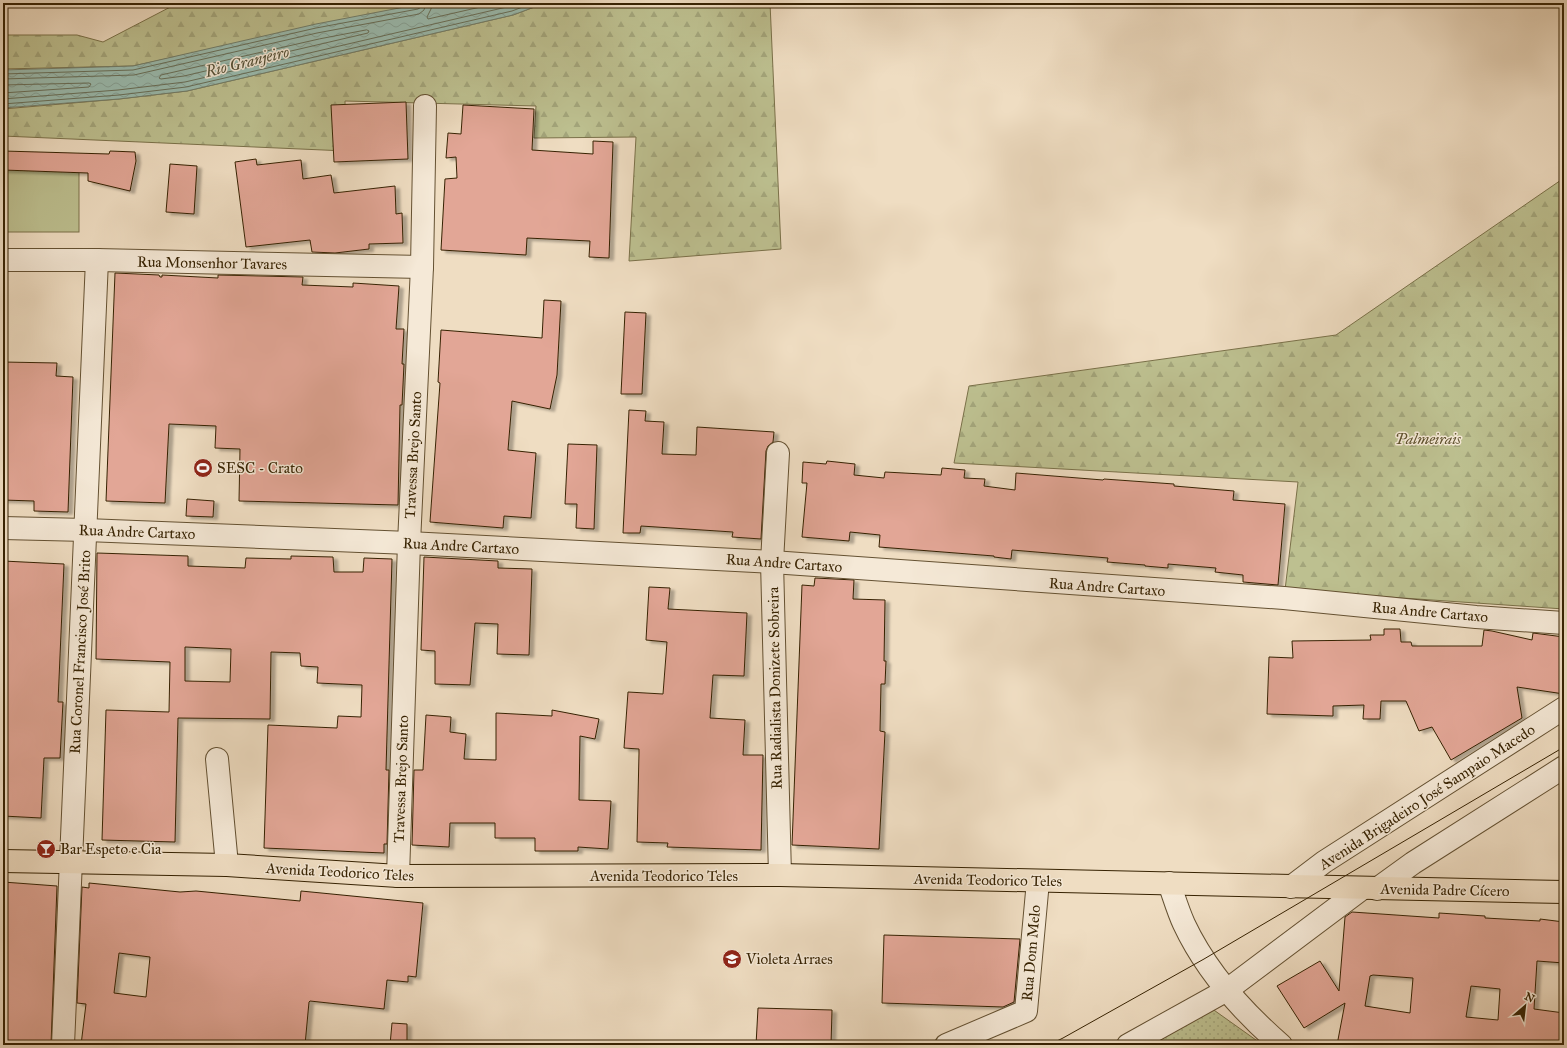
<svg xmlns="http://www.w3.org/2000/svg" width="1567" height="1048" viewBox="0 0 1567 1048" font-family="'IM FELL Great Primer',serif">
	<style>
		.forest { fill: url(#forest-firs); stroke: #7a7149 }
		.park { fill: url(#park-dots); stroke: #7a7149 }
		.garden { fill: #bdc090; stroke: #7a7149 }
		.water { fill: url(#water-waves); stroke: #727e6a }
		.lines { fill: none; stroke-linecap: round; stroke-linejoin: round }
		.shore { stroke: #686f59; stroke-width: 1 }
		.building { fill: #e2a696; stroke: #362202; fill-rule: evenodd; filter: url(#shadow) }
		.minor-casing { stroke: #645132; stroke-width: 24 }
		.major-casing { stroke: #362202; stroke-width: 24 }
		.minor { stroke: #f5e9d7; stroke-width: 22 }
		.major { stroke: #efddc2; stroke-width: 22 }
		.tram { stroke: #362202; stroke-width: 1 }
		.labels { text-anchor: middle; stroke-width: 3; stroke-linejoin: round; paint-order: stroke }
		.street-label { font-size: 15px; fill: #362202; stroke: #f5e9d7 }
		.park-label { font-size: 15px; font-style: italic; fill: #5e512d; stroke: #f5e9d7 }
		.poi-label { font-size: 15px; fill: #362202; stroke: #f5e9d7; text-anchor: start }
		.water-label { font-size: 16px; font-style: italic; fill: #545036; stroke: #f5e9d7 }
	</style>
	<defs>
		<pattern id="forest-firs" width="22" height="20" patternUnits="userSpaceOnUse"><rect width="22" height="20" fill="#bdc090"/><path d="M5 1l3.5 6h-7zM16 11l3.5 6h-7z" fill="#a3a57b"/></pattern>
		<pattern id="park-dots" width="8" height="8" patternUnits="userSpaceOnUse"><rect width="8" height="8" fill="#bdc090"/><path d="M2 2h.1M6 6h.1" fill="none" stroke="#a3a57b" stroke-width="1.8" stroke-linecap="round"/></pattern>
		<pattern id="water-waves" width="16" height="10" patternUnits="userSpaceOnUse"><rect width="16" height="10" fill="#9abcb0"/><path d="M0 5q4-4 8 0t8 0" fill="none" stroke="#85a196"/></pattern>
		<filter id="shadow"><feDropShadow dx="4.5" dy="2.5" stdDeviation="1" flood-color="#0004"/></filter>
	</defs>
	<rect width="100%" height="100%" fill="#efddc2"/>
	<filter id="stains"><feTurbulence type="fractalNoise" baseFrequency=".005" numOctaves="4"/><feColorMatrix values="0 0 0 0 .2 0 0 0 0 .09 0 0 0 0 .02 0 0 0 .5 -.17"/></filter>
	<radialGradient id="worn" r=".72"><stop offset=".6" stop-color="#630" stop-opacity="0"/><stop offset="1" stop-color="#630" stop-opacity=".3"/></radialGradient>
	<g class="forest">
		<polygon points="178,3 425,3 133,66 3,69 3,35 77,35 103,42"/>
		<polygon points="545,3 770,3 781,249 629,261 636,137 534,138 536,106 345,101 346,151 3,136 3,109 119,99 187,91 513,15"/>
		<polygon points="1564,178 1564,609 1285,590 1298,482 954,463 969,386 1336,335"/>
	</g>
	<polygon class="park" points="1211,1008 1263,1045 1152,1045"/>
	<rect class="garden" x="3" y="166" width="76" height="66"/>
	<polygon class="water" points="425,3 545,3 513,15 187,91 119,99 3,108 3,70 133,66 316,24"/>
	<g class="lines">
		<g class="shore">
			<polyline points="432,3 431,9 427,17 428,19 498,3"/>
			<polygon points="367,30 369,31 368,33 184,76 161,79 159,78 161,75 319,39"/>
			<polyline points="3,74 133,70 316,28 418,9 421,7 421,3"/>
			<polyline points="3,79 134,75 317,33 419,14 424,10 426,3"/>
			<polyline points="3,85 89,83 91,84 89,87 3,93"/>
			<polyline points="3,99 118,90 185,82 511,6 519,3"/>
			<polyline points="3,104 119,95 186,87 512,11 533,3"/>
		</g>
	</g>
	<g class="building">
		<polygon points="406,102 408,159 334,162 331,105"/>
		<polygon points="463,105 534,109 532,150 593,154 593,141 613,142 609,258 589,257 590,241 527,238 526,255 441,250 445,179 457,178 456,157 446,158 448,133 461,134"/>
		<polygon points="3,151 109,154 110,151 135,152 136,161 130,191 88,181 88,173 3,170"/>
		<polygon points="256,159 257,165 301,160 303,179 331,175 334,193 395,186 396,214 402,213 403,243 369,244 369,249 335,253 312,252 310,240 246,247 235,162"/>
		<polygon points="170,164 197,166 194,214 166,212"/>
		<polygon points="115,273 159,275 160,277 162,277 162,275 218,278 218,275 303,277 302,285 353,287 353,283 399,286 396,329 404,329 402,364 404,364 402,405 400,405 398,505 239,501 240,449 215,448 216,426 169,424 165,503 106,501"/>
		<polygon points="544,300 561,301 557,375 550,409 512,401 508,450 536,453 531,518 504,516 503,528 430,522 440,383 438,382 441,330 542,338"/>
		<polygon points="625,312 646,313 642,394 621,394"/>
		<polygon points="3,362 57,363 56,376 73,377 68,512 34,511 34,501 3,500"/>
		<polygon points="629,410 646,411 645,421 664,422 662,454 696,455 697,427 774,432 773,442 768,446 766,451 761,539 732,537 733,532 641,526 640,533 623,533"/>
		<polygon points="568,444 597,445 594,529 576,528 577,504 565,504"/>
		<polygon points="827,461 855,464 854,475 884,478 885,472 941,475 942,468 965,470 964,478 985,479 984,486 1015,490 1016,473 1103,480 1104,479 1174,484 1174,486 1234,491 1233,500 1285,504 1278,585 1243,582 1243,575 1215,572 1216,568 1168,564 1168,568 1145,566 1145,565 1107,562 1108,558 1012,550 1011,559 994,557 994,556 879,547 880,535 850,532 849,541 802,537 807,483 802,483 803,462 826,464"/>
		<polygon points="187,499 214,501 213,517 186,516"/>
		<path d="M 97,553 L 188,556 L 188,566 L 245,568 L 246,558 L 291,559 L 291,556 L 333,557 L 334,572 L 363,572 L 364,558 L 392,559 L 386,770 L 389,770 L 387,844 L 384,844 L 384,853 L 264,848 L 268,725 L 337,728 L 338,716 L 361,717 L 362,685 L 317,683 L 318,667 L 301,666 L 300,653 L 271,652 L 270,719 L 178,718 L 175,842 L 102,840 L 106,710 L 169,712 L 170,662 L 96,659 ZM 185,647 L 231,649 L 230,682 L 185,681 Z"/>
		<polygon points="424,557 498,561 498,568 532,569 529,655 497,654 498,624 475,623 470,685 435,684 435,651 421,650"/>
		<polygon points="3,561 64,564 58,702 63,702 60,758 44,758 41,818 3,816"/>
		<polygon points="815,578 854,580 853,599 885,600 884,661 886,661 885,684 881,684 880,731 885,732 879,849 792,845 802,585 814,586"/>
		<polygon points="649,587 670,588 668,609 747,613 744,676 713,675 710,718 745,720 743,755 763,755 761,850 667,847 668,843 637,842 639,753 639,749 624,748 628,692 663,694 667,642 646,640"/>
		<polygon points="1384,629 1400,629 1401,642 1411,642 1412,646 1482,646 1484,630 1492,631 1532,640 1533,633 1564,637 1564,694 1517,687 1522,718 1451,760 1432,727 1419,731 1406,701 1381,701 1380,719 1363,719 1364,705 1333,706 1333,716 1267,714 1269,657 1293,658 1292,641 1371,640 1370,635 1384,635"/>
		<polygon points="552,710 599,719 595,739 580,736 579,800 611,801 608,849 578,847 578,851 535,851 535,838 495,838 495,823 450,823 449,847 412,845 414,770 423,770 426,715 451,717 450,732 466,734 464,759 496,760 496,713 552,716"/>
		<polygon points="3,882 57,886 51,1045 3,1045"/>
		<path d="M 89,883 L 180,892 L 196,891 L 300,901 L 301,891 L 423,903 L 416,977 L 408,976 L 408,982 L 387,980 L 384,1009 L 310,1001 L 309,1002 L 305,1045 L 81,1045 L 86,1004 L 77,1003 L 82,887 L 89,888 ZM 119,953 L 150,957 L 146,997 L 114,993 Z"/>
		<path d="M 1352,912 L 1439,918 L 1439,913 L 1485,916 L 1485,918 L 1540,921 L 1540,919 L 1564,922 L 1564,963 L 1537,961 L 1534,1009 L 1564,1013 L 1564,1045 L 1337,1045 L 1345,1003 L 1304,1028 L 1277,986 L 1320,961 L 1339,991 L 1345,917 ZM 1373,975 L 1413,978 L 1410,1013 L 1365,1006 L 1370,976 ZM 1471,986 L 1500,989 L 1498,1020 L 1466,1017 Z"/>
		<polygon points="884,935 1020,939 1014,1002 1003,1007 882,1003"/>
		<polygon points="758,1008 832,1010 831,1045 756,1045"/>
		<polygon points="392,1023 407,1024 407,1045 390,1045"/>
	</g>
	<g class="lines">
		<defs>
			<g id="minor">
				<polyline points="3,260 97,260 422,267"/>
				<polyline points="778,453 772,562 780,875"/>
				<polyline points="3,528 86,530 409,543 772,562 1284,598 1476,617 1564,623"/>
				<polyline points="217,759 227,865"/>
				<polyline points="398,876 409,543 422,267 425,106"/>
				<path d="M 1169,883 C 1174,897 1178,911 1184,924 C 1206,971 1242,1011 1281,1045"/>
				<polyline points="1291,887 1324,862 1564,708"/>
				<polyline points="1377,889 1413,863 1564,767"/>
				<polyline points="63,1045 97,260"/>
				<polyline points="946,1045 1026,1011 1038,881"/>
				<polyline points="1128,1045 1227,990 1363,888"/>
			</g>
			<polyline id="major" points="3,861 227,865 398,876 780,875 1564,892"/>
		</defs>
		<use href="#minor" class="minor-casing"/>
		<use href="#major" class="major-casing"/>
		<use href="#minor" class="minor"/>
		<use href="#major" class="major"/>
		<polyline class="tram" points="1049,1045 1063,1038 1204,959 1564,747"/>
	</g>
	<defs>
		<symbol id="stadium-disc" viewBox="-11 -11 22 22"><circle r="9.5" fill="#8f2418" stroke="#f5e9d7"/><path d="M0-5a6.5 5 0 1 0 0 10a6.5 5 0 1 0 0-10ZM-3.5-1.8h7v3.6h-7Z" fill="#fff"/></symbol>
		<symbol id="bar-disc" viewBox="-11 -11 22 22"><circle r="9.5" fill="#8f2418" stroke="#f5e9d7"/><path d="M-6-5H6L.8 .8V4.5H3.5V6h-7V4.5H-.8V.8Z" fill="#fff"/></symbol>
		<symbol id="school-disc" viewBox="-11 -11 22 22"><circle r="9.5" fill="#8f2418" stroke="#f5e9d7"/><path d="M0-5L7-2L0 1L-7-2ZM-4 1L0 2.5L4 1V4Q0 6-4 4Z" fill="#fff"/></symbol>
	</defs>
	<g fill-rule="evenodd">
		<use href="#stadium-disc" x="192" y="457" width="22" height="22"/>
		<use href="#bar-disc" x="35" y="838" width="22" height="22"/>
		<use href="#school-disc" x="721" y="948" width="22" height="22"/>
	</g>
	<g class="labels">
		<g class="street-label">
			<text transform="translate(212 263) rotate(1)" y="5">Rua Monsenhor Tavares</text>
			<text transform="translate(413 455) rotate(-87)" y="5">Travessa Brejo Santo</text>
			<text transform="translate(137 532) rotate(2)" y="5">Rua Andre Cartaxo</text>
			<text transform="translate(461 546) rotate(3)" y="5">Rua Andre Cartaxo</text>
			<text transform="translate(784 563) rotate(4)" y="5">Rua Andre Cartaxo</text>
			<text transform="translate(1107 587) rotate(4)" y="5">Rua Andre Cartaxo</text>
			<text transform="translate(1430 612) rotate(5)" y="5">Rua Andre Cartaxo</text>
			<text transform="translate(80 652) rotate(-87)" y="5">Rua Coronel Francisco José Brito</text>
			<text transform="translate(775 688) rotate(-91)" y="5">Rua Radialista Donizete Sobreira</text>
			<text transform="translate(401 779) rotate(-88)" y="5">Travessa Brejo Santo</text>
			<text transform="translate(1427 797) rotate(-33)" y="5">Avenida Brigadeiro José Sampaio Macedo</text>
			<text transform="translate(340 872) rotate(3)" y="5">Avenida Teodorico Teles</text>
			<text x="664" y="881">Avenida Teodorico Teles</text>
			<text transform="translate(988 880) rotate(1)" y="5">Avenida Teodorico Teles</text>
			<text transform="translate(1445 890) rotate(1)" y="5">Avenida Padre Cícero</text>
			<text transform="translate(1031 953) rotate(-85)" y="5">Rua Dom Melo</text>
		</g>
		<g class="park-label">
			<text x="1428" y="444">Palmeirais</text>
		</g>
		<g class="poi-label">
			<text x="217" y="473">SESC - Crato</text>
			<text x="60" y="854">Bar Espeto e Cia</text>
			<text x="746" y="964">Violeta Arraes</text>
		</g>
		<g class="water-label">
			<text transform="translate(247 61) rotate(-14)" y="6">Rio Granjeiro</text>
		</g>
	</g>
	<rect width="1567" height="1048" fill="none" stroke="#efddc2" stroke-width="16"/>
	<rect x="4" y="4" width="1559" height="1040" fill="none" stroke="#362202" stroke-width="2"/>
	<rect x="8" y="8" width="1551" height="1032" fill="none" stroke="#362202"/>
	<g transform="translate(1525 1006) rotate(28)" stroke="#f5e9d7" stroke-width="3" paint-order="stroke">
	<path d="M0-3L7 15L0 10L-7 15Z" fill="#362202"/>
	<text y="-6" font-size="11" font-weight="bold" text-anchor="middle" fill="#362202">N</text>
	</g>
	<rect width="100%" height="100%" filter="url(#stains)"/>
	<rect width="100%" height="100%" fill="url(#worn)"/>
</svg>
